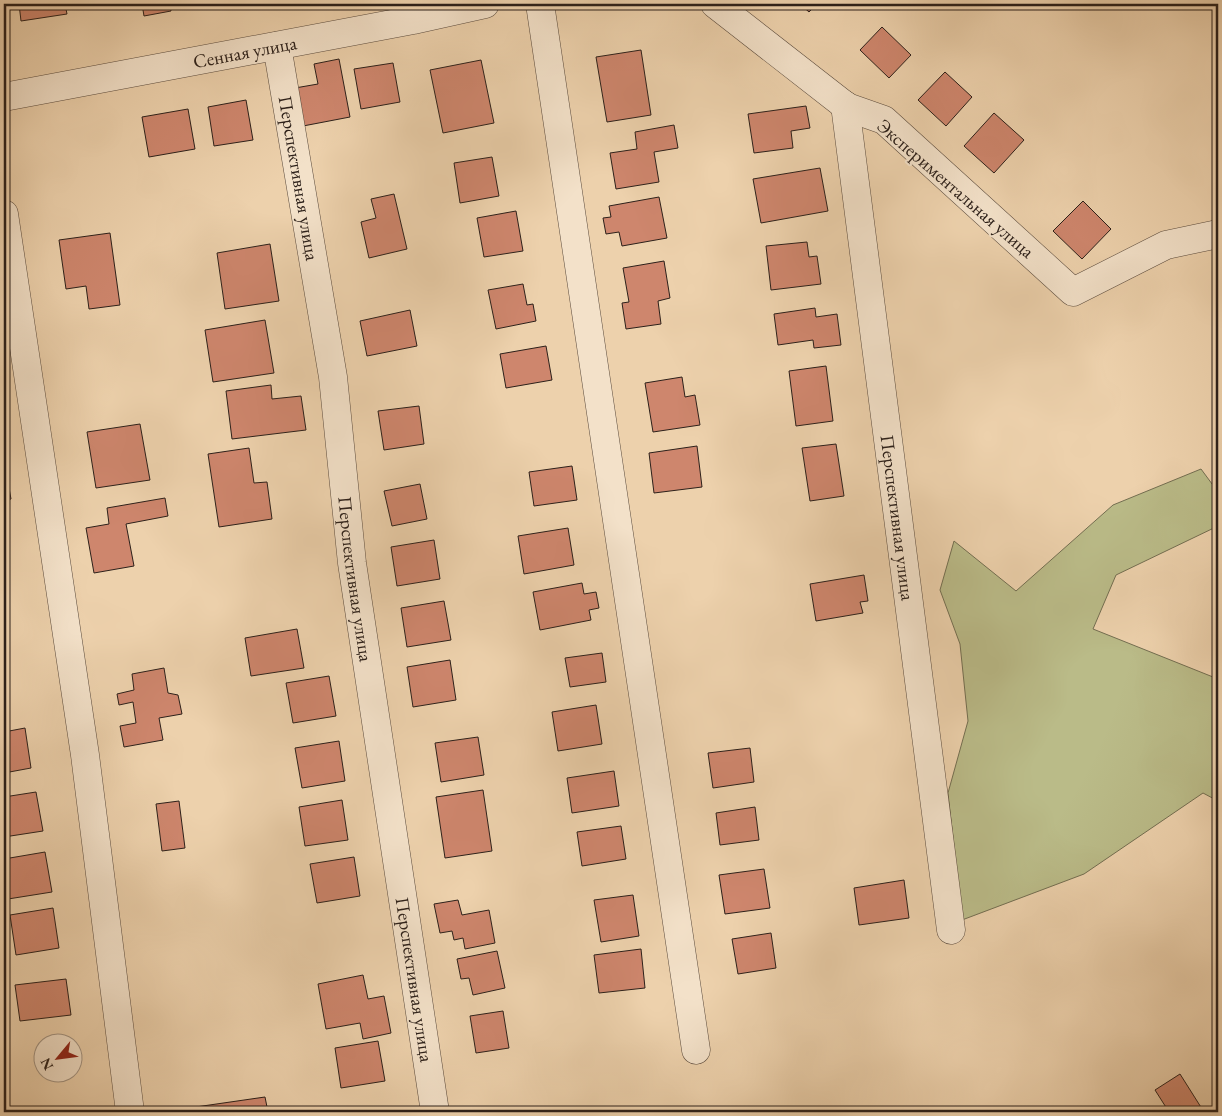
<svg xmlns="http://www.w3.org/2000/svg" width="1222" height="1116" viewBox="0 0 1222 1116" font-family="'EB Garamond',serif">
	<style>
		.green { fill: #babb88; stroke: #736e51 }
		.building { fill: #ce866d; stroke: #2c201a }
		.lines { fill: none; stroke-linecap: round; stroke-linejoin: round }
		.minor-casing { stroke: #5c4c3e; stroke-width: 29 }
		.minor { stroke: #f3e1c9; stroke-width: 28 }
		.labels { text-anchor: middle; stroke-width: 4; stroke-linejoin: round; paint-order: stroke }
		.street-label { font-size: 19px; fill: #2c201a; stroke: #f3e1c9 }
	</style>
	<rect width="100%" height="100%" fill="#edd1ac"/>
	<filter id="stains"><feTurbulence type="fractalNoise" baseFrequency=".004" numOctaves="4"/><feColorMatrix values="0 0 0 0 .2 0 0 0 0 .09 0 0 0 0 .02 0 0 0 .5 -.17"/></filter>
	<radialGradient id="worn" r=".72"><stop offset=".6" stop-color="#630" stop-opacity="0"/><stop offset="1" stop-color="#630" stop-opacity=".3"/></radialGradient>
	<polygon class="green" points="1201,469 1218,492 1218,526 1116,575 1093,629 1218,679 1218,801 1203,793 1084,874 962,920 948,793 968,721 960,644 940,590 954,541 1016,591 1113,505"/>
	<g class="building">
		<polygon points="19,4 65,4 67,14 21,21"/>
		<polygon points="142,4 170,4 171,11 144,16"/>
		<polygon points="800,4 817,4 809,12"/>
		<polygon points="882,27 911,55 889,78 860,50"/>
		<polygon points="641,50 651,115 607,122 596,57"/>
		<polygon points="339,59 350,117 303,126 295,88 318,84 314,64"/>
		<polygon points="481,60 494,123 443,133 430,70"/>
		<polygon points="393,63 400,102 361,109 354,69"/>
		<polygon points="945,72 972,97 946,126 918,100"/>
		<polygon points="246,100 253,140 214,146 208,107"/>
		<polygon points="806,106 810,128 791,131 793,148 754,153 748,114"/>
		<polygon points="188,109 195,149 149,157 142,117"/>
		<polygon points="994,113 1024,140 994,173 964,146"/>
		<polygon points="674,125 678,148 654,152 659,182 616,189 610,153 637,149 635,132"/>
		<polygon points="492,157 499,196 460,203 454,163"/>
		<polygon points="820,168 828,211 761,223 753,179"/>
		<polygon points="394,194 407,249 369,258 361,222 376,218 371,199"/>
		<polygon points="659,197 667,238 622,246 619,232 606,234 603,218 611,217 609,206"/>
		<polygon points="1083,201 1111,229 1082,259 1053,231"/>
		<polygon points="516,211 523,251 484,257 477,218"/>
		<polygon points="110,233 120,305 89,309 86,286 66,289 59,240"/>
		<polygon points="807,242 809,257 817,256 821,284 771,290 766,246"/>
		<polygon points="270,244 279,301 225,309 217,253"/>
		<polygon points="664,261 670,298 658,301 661,324 626,329 622,303 629,302 623,268"/>
		<polygon points="523,284 527,305 533,304 536,321 496,329 488,290"/>
		<polygon points="815,308 816,317 837,314 841,345 814,348 813,340 778,345 774,314"/>
		<polygon points="410,310 417,346 367,356 360,321"/>
		<polygon points="265,320 274,373 213,382 205,330"/>
		<polygon points="546,346 552,380 506,388 500,354"/>
		<polygon points="826,366 833,421 796,426 789,371"/>
		<polygon points="682,377 685,397 695,395 700,425 653,432 645,383"/>
		<polygon points="271,385 272,399 301,396 306,430 232,439 226,391"/>
		<polygon points="419,406 424,444 384,450 378,411"/>
		<polygon points="140,424 150,480 96,488 87,432"/>
		<polygon points="836,444 844,496 810,501 802,448"/>
		<polygon points="697,446 702,487 654,493 649,453"/>
		<polygon points="249,448 254,483 267,482 272,519 219,527 208,454"/>
		<polygon points="4,466 5,466 11,499 4,501"/>
		<polygon points="572,466 577,500 534,506 529,472"/>
		<polygon points="420,484 427,519 392,526 384,491"/>
		<polygon points="165,498 168,516 126,524 134,566 94,573 86,528 109,524 107,508"/>
		<polygon points="568,528 574,565 524,574 518,536"/>
		<polygon points="434,540 440,579 397,586 391,547"/>
		<polygon points="864,575 868,601 860,602 863,613 816,621 810,584"/>
		<polygon points="582,583 584,594 596,592 599,608 589,610 591,620 540,630 533,592"/>
		<polygon points="444,601 451,640 407,647 401,608"/>
		<polygon points="297,629 304,668 251,676 245,638"/>
		<polygon points="602,653 606,682 570,687 565,658"/>
		<polygon points="450,660 456,700 413,707 407,667"/>
		<polygon points="164,668 168,693 178,695 182,714 159,718 163,740 124,747 120,726 136,723 133,702 119,705 117,694 134,690 132,674"/>
		<polygon points="329,676 336,716 293,723 286,683"/>
		<polygon points="596,705 602,744 558,751 552,712"/>
		<polygon points="25,728 31,768 4,773 4,732"/>
		<polygon points="478,737 484,775 441,782 435,743"/>
		<polygon points="339,741 345,781 302,788 295,748"/>
		<polygon points="750,748 754,782 713,788 708,753"/>
		<polygon points="614,771 619,806 572,813 567,778"/>
		<polygon points="483,790 492,851 445,858 436,797"/>
		<polygon points="36,792 43,831 4,837 4,797"/>
		<polygon points="342,800 348,840 305,846 299,807"/>
		<polygon points="179,801 185,848 162,851 156,804"/>
		<polygon points="755,807 759,840 720,845 716,813"/>
		<polygon points="621,826 626,859 582,866 577,832"/>
		<polygon points="45,852 52,892 8,899 4,859"/>
		<polygon points="354,857 360,896 317,903 310,864"/>
		<polygon points="764,869 770,908 725,914 719,875"/>
		<polygon points="904,880 909,918 859,925 854,888"/>
		<polygon points="633,895 639,936 601,942 594,900"/>
		<polygon points="458,900 462,915 489,910 495,943 465,949 463,938 454,940 452,931 440,933 434,904"/>
		<polygon points="53,908 59,948 16,955 10,915"/>
		<polygon points="771,933 776,968 738,974 732,939"/>
		<polygon points="641,949 645,988 599,993 594,955"/>
		<polygon points="497,951 505,988 473,995 469,978 461,979 457,959"/>
		<polygon points="363,975 368,999 384,996 391,1033 363,1039 360,1023 326,1029 318,984"/>
		<polygon points="66,979 71,1015 20,1021 15,985"/>
		<polygon points="503,1011 509,1048 476,1053 470,1016"/>
		<polygon points="378,1041 385,1081 341,1088 335,1048"/>
		<polygon points="1180,1074 1204,1112 1169,1112 1155,1090"/>
		<polygon points="265,1097 268,1112 176,1112 175,1110"/>
	</g>
	<g class="lines">
		<defs>
			<g id="minor">
				<polyline points="540,4 696,1050"/>
				<polyline points="715,4 847,107 884,120 1073,292 1166,245 1218,234"/>
				<path id="s1" d="M 277,46 L 333,377 L 352,563 L 435,1112"/>
				<path id="s2" d="M 4,97 L 413,20 L 485,4"/>
				<path id="s3" d="M 845,105 L 951,930"/>
				<polyline points="4,214 85,755 130,1112"/>
			</g>
		</defs>
		<use href="#minor" class="minor-casing"/>
		<use href="#minor" class="minor"/>
	</g>
	<g class="labels">
		<g class="street-label">
			<text dy="7" stroke="none"><textPath href="#s2" startOffset="245">Сенная улица</textPath></text>
			<text dy="7" stroke="none"><textPath href="#s1" startOffset="134">Перспективная улица</textPath></text>
			<text transform="translate(956 188) rotate(41)" y="7">Экспериментальная улица</text>
			<text dy="7" stroke="none"><textPath href="#s3" startOffset="416">Перспективная улица</textPath></text>
			<text dy="7" stroke="none"><textPath href="#s1" startOffset="539">Перспективная улица</textPath></text>
			<text dy="7" stroke="none"><textPath href="#s1" startOffset="944">Перспективная улица</textPath></text>
		</g>
	</g>
	<rect width="1222" height="1116" fill="none" stroke="#edd1ac" stroke-width="20"/>
	<rect x="5" y="5" width="1212" height="1106" fill="none" stroke="#2c201a" stroke-width="2.5"/>
	<rect x="10" y="10" width="1202" height="1096" fill="none" stroke="#2c201a"/>
	<g transform="translate(58 1058) rotate(241)"><circle r="24" fill="#f3e1c9" stroke="#a39483"/>
	<path d="M0-4L9 19L0 12L-9 19Z" fill="#8f2418"/>
	<text y="-8" font-size="14" font-weight="bold" text-anchor="middle" fill="#2c201a">N</text>
	</g>
	<rect width="100%" height="100%" filter="url(#stains)"/>
	<rect width="100%" height="100%" fill="url(#worn)"/>
</svg>
